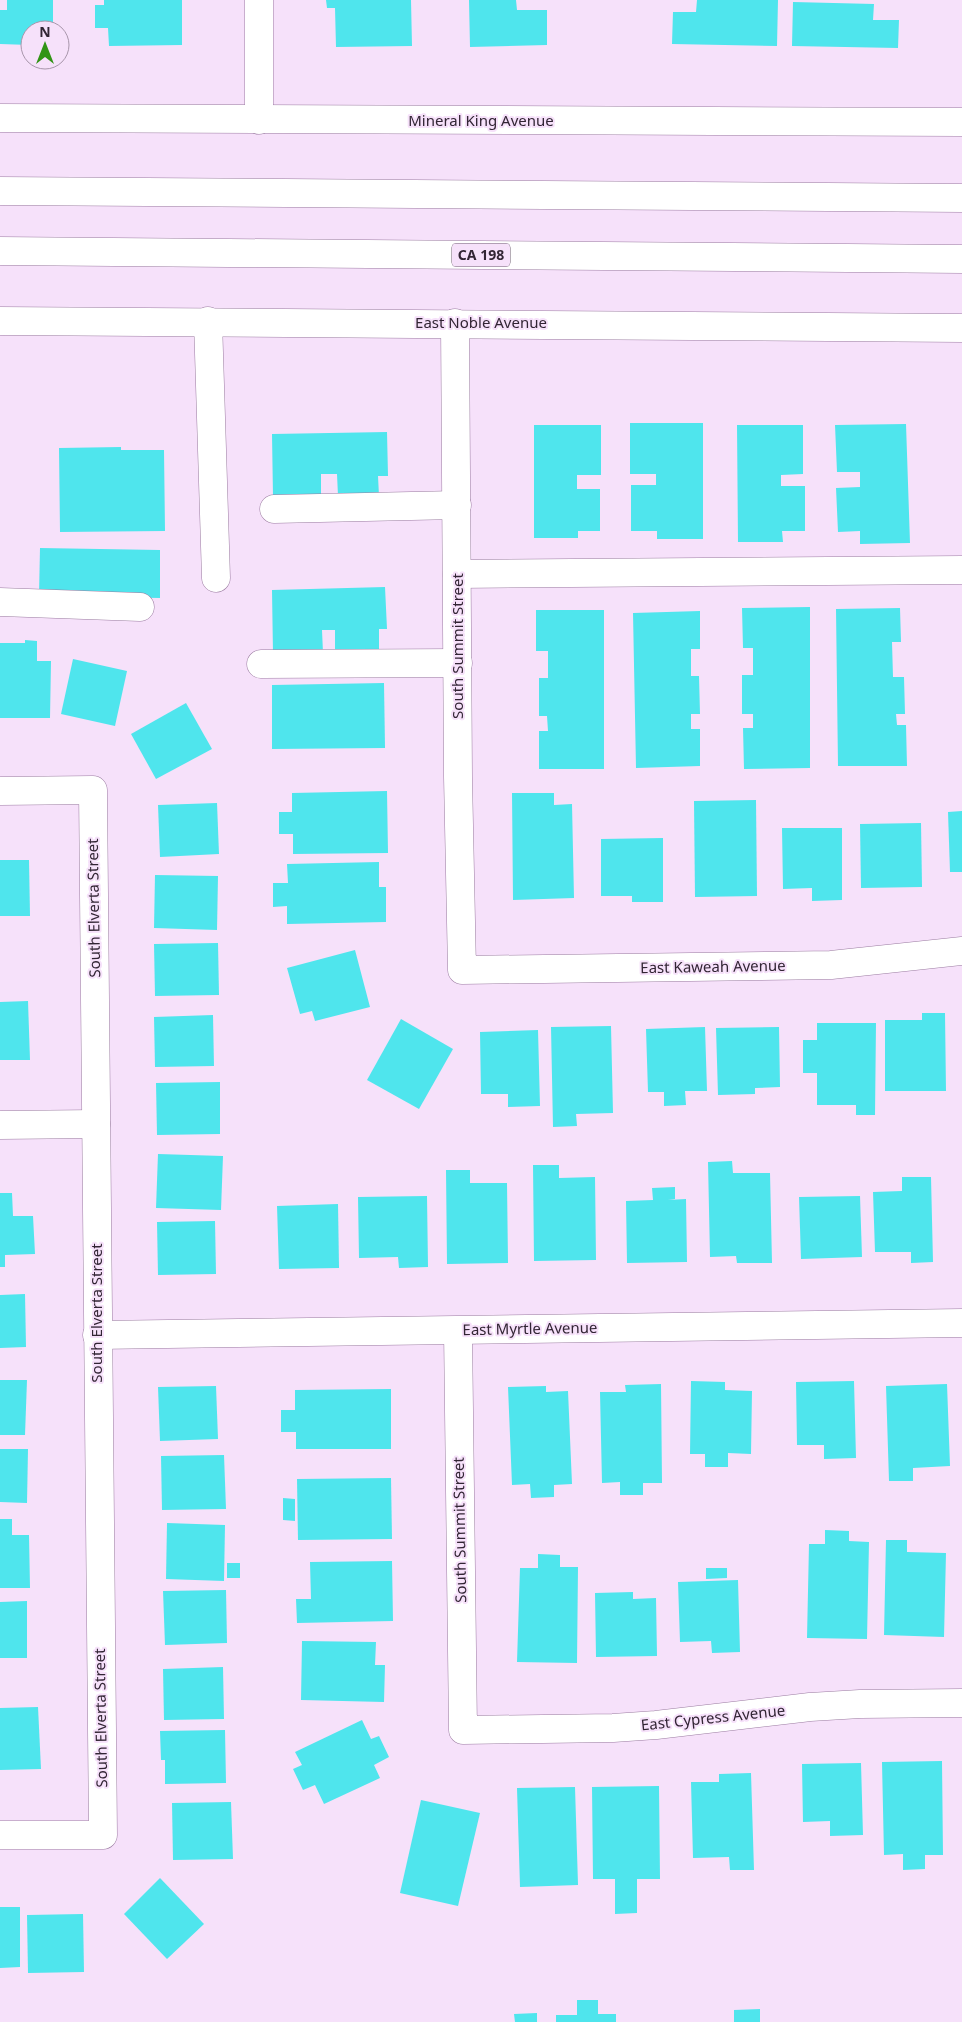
<svg xmlns="http://www.w3.org/2000/svg" width="962" height="2022" viewBox="0 0 962 2022" font-family="'Noto Sans',sans-serif">
	<style>
		.building { fill: #4fe5ed }
		.lines { fill: none; stroke-linecap: round; stroke-linejoin: round }
		.minor-casing { stroke: #9b7ca1; stroke-width: 29 }
		.highway-casing { stroke: #9b7ca1; stroke-width: 29 }
		.minor { stroke: #fff; stroke-width: 28 }
		.highway { stroke: #fff; stroke-width: 28 }
		.labels { text-anchor: middle; stroke-width: 4; stroke-linejoin: round; paint-order: stroke }
		.shield { fill: #f6e1fa; stroke: #6d5d6f; stroke-width: 1 }
		.shield-label { font-size: 14px; font-weight: bold; fill: #322534 }
		.street-label { font-size: 15px; fill: #322534; stroke: #f6e1fa }
	</style>
	<rect width="100%" height="100%" fill="#f6e1fa"/>
	<g class="building">
		<polygon points="7,0 53,0 53,30 30,30 30,45 0,44 0,10 7,10"/>
		<polygon points="104,0 182,0 182,45 109,46 108,28 95,28 95,5 104,5"/>
		<polygon points="326,0 411,0 412,46 336,47 335,8 327,8"/>
		<polygon points="469,0 516,0 517,10 547,10 547,45 470,47"/>
		<polygon points="697,0 778,0 777,46 672,44 673,12 696,12"/>
		<polygon points="793,2 874,4 873,20 899,20 898,48 792,46"/>
		<polygon points="630,423 703,423 703,539 657,539 657,531 631,531 631,485 656,485 656,474 630,474"/>
		<polygon points="906,424 910,543 860,544 860,531 838,532 836,488 860,487 860,472 837,472 835,425"/>
		<polygon points="534,425 601,425 601,475 577,475 577,489 600,489 600,531 578,531 578,538 534,538"/>
		<polygon points="737,425 803,425 803,474 781,475 781,486 805,486 805,531 782,531 783,542 738,542"/>
		<polygon points="387,432 388,476 378,476 379,496 338,496 337,474 321,474 321,496 273,497 272,434"/>
		<polygon points="121,447 121,450 164,450 165,531 60,532 59,448"/>
		<polygon points="40,548 160,550 160,598 39,596"/>
		<polygon points="385,587 387,629 379,629 379,653 335,654 335,630 322,630 323,653 273,654 272,590"/>
		<polygon points="810,607 810,768 744,769 743,728 753,728 753,714 742,714 742,675 753,675 753,648 743,648 742,608"/>
		<polygon points="900,608 901,642 892,642 893,677 904,677 905,714 896,714 897,725 906,725 907,766 838,766 836,609"/>
		<polygon points="536,610 604,610 604,769 539,769 539,731 548,731 547,716 539,716 539,678 548,678 548,651 536,651"/>
		<polygon points="700,611 700,649 691,649 691,676 699,676 700,714 691,714 691,729 700,729 700,766 636,768 633,613"/>
		<polygon points="25,640 37,641 37,661 51,661 50,718 0,718 0,643 25,643"/>
		<polygon points="73,659 127,671 115,726 61,714"/>
		<polygon points="384,683 385,748 272,749 272,685"/>
		<polygon points="186,703 212,749 156,779 131,734"/>
		<polygon points="387,791 388,853 293,854 293,834 279,834 279,812 292,812 292,793"/>
		<polygon points="512,793 554,793 554,805 572,804 574,898 513,900"/>
		<polygon points="756,800 757,896 695,897 694,801"/>
		<polygon points="217,803 219,854 160,857 158,805"/>
		<polygon points="962,811 962,872 950,872 948,812"/>
		<polygon points="921,823 922,887 861,888 860,824"/>
		<polygon points="782,828 842,828 842,900 812,901 812,888 783,889"/>
		<polygon points="663,838 663,902 632,902 632,896 601,896 601,839"/>
		<polygon points="0,860 29,860 30,916 0,916"/>
		<polygon points="379,862 379,887 386,887 386,922 287,924 287,906 273,907 273,883 288,883 287,864"/>
		<polygon points="155,875 218,876 217,930 154,928"/>
		<polygon points="218,943 219,995 155,996 154,944"/>
		<polygon points="355,950 370,1007 315,1021 312,1011 300,1014 287,968"/>
		<polygon points="28,1001 30,1060 0,1060 0,1002"/>
		<polygon points="922,1013 945,1013 946,1091 885,1091 885,1020 922,1020"/>
		<polygon points="213,1015 214,1066 155,1067 154,1017"/>
		<polygon points="401,1019 453,1049 419,1109 367,1080"/>
		<polygon points="817,1023 876,1023 875,1115 856,1115 856,1105 817,1105 817,1073 803,1073 803,1040 817,1040"/>
		<polygon points="611,1026 613,1113 576,1114 577,1126 553,1127 551,1027"/>
		<polygon points="705,1027 707,1091 685,1091 686,1105 664,1106 664,1092 648,1092 646,1029"/>
		<polygon points="779,1027 780,1087 755,1088 755,1094 718,1095 716,1028"/>
		<polygon points="538,1030 540,1106 508,1107 508,1094 481,1094 480,1032"/>
		<polygon points="220,1082 220,1134 157,1135 156,1083"/>
		<polygon points="158,1154 223,1156 221,1210 156,1208"/>
		<polygon points="732,1161 733,1173 770,1173 772,1263 737,1263 736,1256 710,1257 708,1162"/>
		<polygon points="533,1165 559,1165 559,1178 595,1177 596,1260 534,1261"/>
		<polygon points="446,1170 470,1170 470,1183 507,1183 508,1263 447,1264"/>
		<polygon points="902,1177 931,1177 933,1262 911,1263 911,1252 875,1252 873,1192 902,1191"/>
		<polygon points="675,1187 675,1199 668,1200 686,1199 687,1262 627,1263 626,1201 653,1200 652,1188"/>
		<polygon points="0,1193 12,1193 13,1216 33,1216 35,1254 5,1255 5,1267 0,1267"/>
		<polygon points="427,1196 428,1267 399,1268 398,1257 359,1258 358,1197"/>
		<polygon points="860,1196 862,1257 801,1259 799,1197"/>
		<polygon points="338,1204 339,1268 279,1269 277,1206"/>
		<polygon points="215,1221 216,1274 158,1275 157,1222"/>
		<polygon points="25,1294 26,1347 0,1348 0,1295"/>
		<polygon points="0,1380 27,1380 25,1435 0,1435"/>
		<polygon points="691,1381 725,1382 725,1390 752,1391 751,1454 728,1453 728,1467 705,1467 705,1454 690,1454"/>
		<polygon points="854,1381 856,1458 824,1459 824,1445 797,1445 796,1382"/>
		<polygon points="661,1384 662,1483 643,1483 643,1495 620,1495 620,1482 602,1483 600,1392 626,1392 625,1385"/>
		<polygon points="947,1384 950,1466 913,1468 913,1481 889,1481 886,1386"/>
		<polygon points="216,1386 218,1439 160,1441 158,1387"/>
		<polygon points="546,1386 546,1392 568,1391 572,1484 554,1485 554,1497 531,1498 530,1484 512,1485 508,1387"/>
		<polygon points="391,1389 391,1449 296,1449 296,1432 281,1432 281,1410 295,1410 295,1390"/>
		<polygon points="0,1449 28,1449 27,1503 0,1502"/>
		<polygon points="224,1455 226,1509 162,1510 161,1456"/>
		<polygon points="391,1478 392,1539 298,1540 297,1479"/>
		<polygon points="283,1498 295,1499 295,1521 283,1520"/>
		<polygon points="0,1519 12,1519 12,1535 29,1535 30,1588 0,1588"/>
		<polygon points="167,1523 225,1525 224,1581 166,1579"/>
		<polygon points="825,1530 849,1531 849,1541 869,1542 867,1639 807,1638 809,1544 825,1544"/>
		<polygon points="886,1540 907,1540 907,1552 946,1553 944,1637 884,1635"/>
		<polygon points="538,1554 560,1555 560,1567 578,1567 577,1663 517,1662 520,1568 538,1568"/>
		<polygon points="392,1561 393,1621 297,1623 296,1599 311,1599 310,1562"/>
		<rect x="227" y="1563" width="13" height="15"/>
		<polygon points="706,1568 727,1568 727,1578 706,1579"/>
		<polygon points="738,1580 740,1652 712,1653 711,1641 680,1642 678,1582"/>
		<polygon points="226,1590 227,1643 165,1645 163,1591"/>
		<polygon points="633,1592 633,1599 656,1598 657,1656 596,1657 595,1593"/>
		<polygon points="27,1601 27,1658 0,1658 0,1602"/>
		<polygon points="302,1641 376,1642 375,1665 385,1665 384,1702 301,1700"/>
		<polygon points="223,1667 224,1719 164,1720 163,1669"/>
		<polygon points="38,1707 41,1769 0,1770 0,1708"/>
		<polygon points="362,1720 371,1739 379,1736 389,1757 374,1765 380,1778 324,1804 315,1785 303,1790 293,1769 302,1765 295,1752"/>
		<polygon points="225,1730 226,1783 165,1784 165,1760 161,1760 160,1731"/>
		<polygon points="942,1761 943,1855 925,1855 925,1869 903,1870 903,1854 884,1855 882,1762"/>
		<polygon points="861,1763 863,1835 830,1836 830,1821 803,1822 802,1764"/>
		<polygon points="751,1773 754,1870 730,1870 729,1857 693,1858 691,1782 719,1782 719,1774"/>
		<polygon points="659,1786 660,1879 637,1879 637,1913 615,1914 615,1879 593,1879 592,1787"/>
		<polygon points="575,1787 578,1885 520,1887 517,1788"/>
		<polygon points="421,1800 480,1813 458,1906 400,1893"/>
		<polygon points="231,1802 233,1859 173,1860 172,1803"/>
		<polygon points="160,1878 204,1924 167,1959 124,1914"/>
		<polygon points="0,1907 20,1907 20,1967 0,1968"/>
		<polygon points="83,1914 84,1972 28,1973 27,1915"/>
		<polygon points="577,2000 598,2000 598,2014 616,2014 616,2022 556,2022 556,2015 577,2015"/>
		<polygon points="760,2009 760,2022 734,2022 734,2010"/>
		<polygon points="537,2013 537,2022 515,2022 514,2014"/>
	</g>
	<g class="lines">
		<defs>
			<g id="minor">
				<polyline points="259,0 259,120"/>
				<polyline points="0,118 962,122"/>
				<polyline points="0,321 962,328"/>
				<polyline points="208,321 216,578"/>
				<polyline points="455,323 458,777 462,970 831,965 962,951"/>
				<polyline points="274,509 457,505"/>
				<polyline points="457,574 962,570"/>
				<polyline points="0,602 140,607"/>
				<polyline points="261,664 458,663"/>
				<polyline points="0,791 93,790 103,1835 0,1835"/>
				<polyline points="0,1125 96,1124"/>
				<polyline points="458,1331 463,1730 613,1728 656,1725 810,1707 860,1704 962,1703"/>
				<polyline points="97,1335 962,1323"/>
			</g>
			<g id="highway">
				<polyline points="0,191 962,198"/>
				<polyline points="0,251 962,259"/>
			</g>
		</defs>
		<use href="#minor" class="minor-casing"/>
		<use href="#highway" class="highway-casing"/>
		<use href="#minor" class="minor"/>
		<use href="#highway" class="highway"/>
	</g>
	<g class="labels">
		<rect class="shield" x="452" y="243.5" width="58" height="23" rx="4"/>
		<g class="shield-label">
			<text x="481" y="260">CA 198</text>
		</g>
		<g class="street-label">
			<text x="481" y="126">Mineral King Avenue</text>
			<text x="481" y="328">East Noble Avenue</text>
			<text transform="translate(458 646) rotate(-90)" y="5">South Summit Street</text>
			<text transform="translate(94 908) rotate(-91)" y="5">South Elverta Street</text>
			<text transform="translate(713 967) rotate(-1)" y="5">East Kaweah Avenue</text>
			<text transform="translate(97 1313) rotate(-90)" y="5">South Elverta Street</text>
			<text transform="translate(530 1329) rotate(-1)" y="5">East Myrtle Avenue</text>
			<text transform="translate(460 1530) rotate(-91)" y="5">South Summit Street</text>
			<text transform="translate(101 1718) rotate(-91)" y="5">South Elverta Street</text>
			<text transform="translate(713 1718) rotate(-6)" y="5">East Cypress Avenue</text>
		</g>
	</g>
	<g transform="translate(45 45)"><circle r="24" fill="#f6e1fa" stroke="#a896ab"/>
	<path d="M0-4L9 19L0 12L-9 19Z" fill="#319415"/>
	<text y="-8" font-size="14" font-weight="bold" text-anchor="middle" fill="#322534">N</text>
	</g>
</svg>
